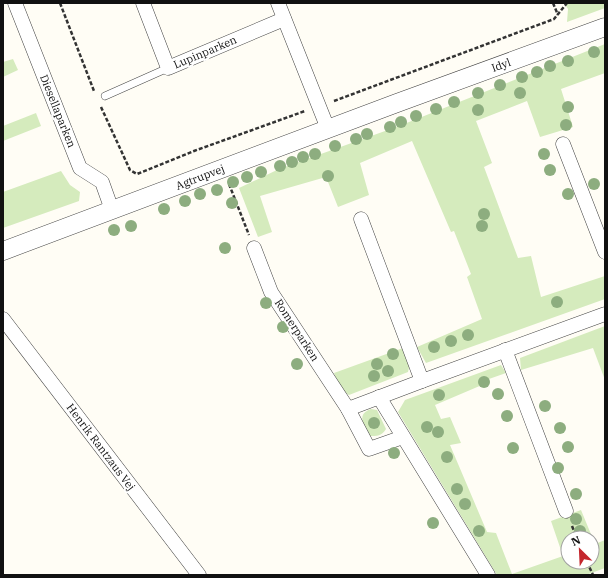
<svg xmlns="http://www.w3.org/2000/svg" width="608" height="578" viewBox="0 0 608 578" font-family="'IBM Plex Serif',serif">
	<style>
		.green { fill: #d5ebbd; fill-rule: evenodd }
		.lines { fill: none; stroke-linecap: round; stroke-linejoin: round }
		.service-casing { stroke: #444; stroke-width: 8 }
		.minor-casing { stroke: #444; stroke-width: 15 }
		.tertiary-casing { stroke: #444; stroke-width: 19 }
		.path { stroke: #333; stroke-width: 2.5; stroke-dasharray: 4 2; stroke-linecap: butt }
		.service { stroke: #fff; stroke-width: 7 }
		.minor { stroke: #fff; stroke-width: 14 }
		.tertiary { stroke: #fff; stroke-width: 18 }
		.tree { fill: #8dad7f }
		.labels { text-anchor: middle; stroke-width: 4; stroke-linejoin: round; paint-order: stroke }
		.street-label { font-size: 11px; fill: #111; stroke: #fff }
	</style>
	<rect width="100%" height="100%" fill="#fffdf5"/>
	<g class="green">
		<polygon points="564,3 605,3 605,8 567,22 568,9"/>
		<polygon points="605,44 605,73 561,89 573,127 540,137 527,101 476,121 492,163 484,167 518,258 531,256 541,297 605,276 605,299 426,363 417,347 482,319 467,277 471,274 454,231 451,232 412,141 360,163 369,195 338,207 326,177 260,196 272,232 258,237 239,188 279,169 399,126"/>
		<polygon points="13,59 18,70 3,77 3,62"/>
		<polygon points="36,113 41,126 3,141 3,126"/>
		<polygon points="61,171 70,185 80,192 79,201 3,228 3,192"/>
		<polygon points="605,326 605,380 593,348 521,370 520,358"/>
		<polygon points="403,348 410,363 408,372 349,395 341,390 334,373"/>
		<path d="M 501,365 L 506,373 L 489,379 L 489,382 L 435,405 L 441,419 L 450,417 L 461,443 L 450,445 L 487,532 L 496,533 L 512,574 L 563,556 L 551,521 L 581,510 L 595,544 L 605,540 L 605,568 L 586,575 L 497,575 L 398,412 L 405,400 ZM 568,538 L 592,538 L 592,562 L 568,562 Z"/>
		<path d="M 371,409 L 377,410 L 386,429 C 382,436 377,436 369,436 C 364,425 356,414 371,409 Z"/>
	</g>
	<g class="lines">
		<defs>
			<polyline id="service" points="105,96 168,68"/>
			<g id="minor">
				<polyline points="15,3 80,168 102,182 112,210"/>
				<polyline points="143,3 168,68 284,19"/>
				<polyline points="278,3 328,129"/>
				<polyline points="563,144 605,252"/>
				<polyline points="361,219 422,381 605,314"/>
				<polyline points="254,248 271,292 348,409 422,381"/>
				<polyline points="3,319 199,575"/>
				<polyline points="505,350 566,511"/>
				<polyline points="379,397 488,575"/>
				<polyline points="348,409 369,449 403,437"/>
			</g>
			<polyline id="tertiary" points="3,251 397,103 605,27"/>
		</defs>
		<use href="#service" class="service-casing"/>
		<use href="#minor" class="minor-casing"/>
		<use href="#tertiary" class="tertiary-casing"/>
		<g class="path">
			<polyline points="60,3 94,91"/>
			<polyline points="553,3 558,15"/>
			<polyline points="334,101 554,19 567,3"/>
			<polyline points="101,107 130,170 137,174 194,151 305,111"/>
			<polyline points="229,184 249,235"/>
			<polyline points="572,526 577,538"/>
			<polyline points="587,562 593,575"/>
		</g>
		<use href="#service" class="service"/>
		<use href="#minor" class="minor"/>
		<use href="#tertiary" class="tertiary"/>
	</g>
	<g class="tree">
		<circle cx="594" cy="52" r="6"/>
		<circle cx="568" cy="61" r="6"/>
		<circle cx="550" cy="66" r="6"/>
		<circle cx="537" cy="72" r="6"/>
		<circle cx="522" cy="77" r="6"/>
		<circle cx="500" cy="85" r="6"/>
		<circle cx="478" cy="93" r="6"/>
		<circle cx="520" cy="93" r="6"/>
		<circle cx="454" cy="102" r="6"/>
		<circle cx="568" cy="107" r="6"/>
		<circle cx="436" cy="109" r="6"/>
		<circle cx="478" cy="110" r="6"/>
		<circle cx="416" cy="116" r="6"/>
		<circle cx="401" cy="122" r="6"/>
		<circle cx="566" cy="125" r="6"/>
		<circle cx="390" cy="127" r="6"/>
		<circle cx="367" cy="134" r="6"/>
		<circle cx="356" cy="139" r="6"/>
		<circle cx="335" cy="146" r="6"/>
		<circle cx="315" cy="154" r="6"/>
		<circle cx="544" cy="154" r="6"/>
		<circle cx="303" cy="157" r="6"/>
		<circle cx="292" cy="162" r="6"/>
		<circle cx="280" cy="166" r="6"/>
		<circle cx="550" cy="170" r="6"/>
		<circle cx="261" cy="172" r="6"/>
		<circle cx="328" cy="176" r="6"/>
		<circle cx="247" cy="177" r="6"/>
		<circle cx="233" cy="182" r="6"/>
		<circle cx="594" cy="184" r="6"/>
		<circle cx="217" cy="190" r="6"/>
		<circle cx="200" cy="194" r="6"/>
		<circle cx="568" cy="194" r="6"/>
		<circle cx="185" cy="201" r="6"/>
		<circle cx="232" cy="203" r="6"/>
		<circle cx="164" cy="209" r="6"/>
		<circle cx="484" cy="214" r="6"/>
		<circle cx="131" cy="226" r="6"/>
		<circle cx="482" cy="226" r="6"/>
		<circle cx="114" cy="230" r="6"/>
		<circle cx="225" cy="248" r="6"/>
		<circle cx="557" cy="302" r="6"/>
		<circle cx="266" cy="303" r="6"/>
		<circle cx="283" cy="327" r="6"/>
		<circle cx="468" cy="335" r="6"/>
		<circle cx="451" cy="341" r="6"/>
		<circle cx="434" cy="347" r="6"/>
		<circle cx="393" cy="354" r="6"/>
		<circle cx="297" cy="364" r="6"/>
		<circle cx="377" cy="364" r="6"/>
		<circle cx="388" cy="371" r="6"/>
		<circle cx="374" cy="376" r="6"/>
		<circle cx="484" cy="382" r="6"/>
		<circle cx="498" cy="394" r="6"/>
		<circle cx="439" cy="395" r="6"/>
		<circle cx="545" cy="406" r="6"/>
		<circle cx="507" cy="416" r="6"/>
		<circle cx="374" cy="423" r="6"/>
		<circle cx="427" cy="427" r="6"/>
		<circle cx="560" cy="428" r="6"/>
		<circle cx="438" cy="432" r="6"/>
		<circle cx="568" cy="447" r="6"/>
		<circle cx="513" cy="448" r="6"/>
		<circle cx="394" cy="453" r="6"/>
		<circle cx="447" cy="457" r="6"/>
		<circle cx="558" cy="468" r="6"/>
		<circle cx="457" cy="489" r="6"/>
		<circle cx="576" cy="494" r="6"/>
		<circle cx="465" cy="504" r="6"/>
		<circle cx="576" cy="519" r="6"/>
		<circle cx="433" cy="523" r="6"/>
		<circle cx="479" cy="531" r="6"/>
		<circle cx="580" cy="531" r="6"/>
	</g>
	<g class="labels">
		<g class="street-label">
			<text transform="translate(205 52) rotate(-23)" y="4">Lupinparken</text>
			<text transform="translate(501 65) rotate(-20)" y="4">Idyl</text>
			<text transform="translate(58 111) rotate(68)" y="4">Diesellaparken</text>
			<text transform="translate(200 177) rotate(-21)" y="4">Agtrupvej</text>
			<text transform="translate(297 330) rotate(57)" y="4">Romerparken</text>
			<text transform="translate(101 447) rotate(53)" y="4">Henrik Rantzaus Vej</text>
		</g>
	</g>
	<rect width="608" height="578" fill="none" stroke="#111111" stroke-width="8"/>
	<g transform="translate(580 550) rotate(336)"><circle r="19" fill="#ffffff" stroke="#a0a0a0"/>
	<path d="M0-3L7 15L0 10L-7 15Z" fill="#c4262e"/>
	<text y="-6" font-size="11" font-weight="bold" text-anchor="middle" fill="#111111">N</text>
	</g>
</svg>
